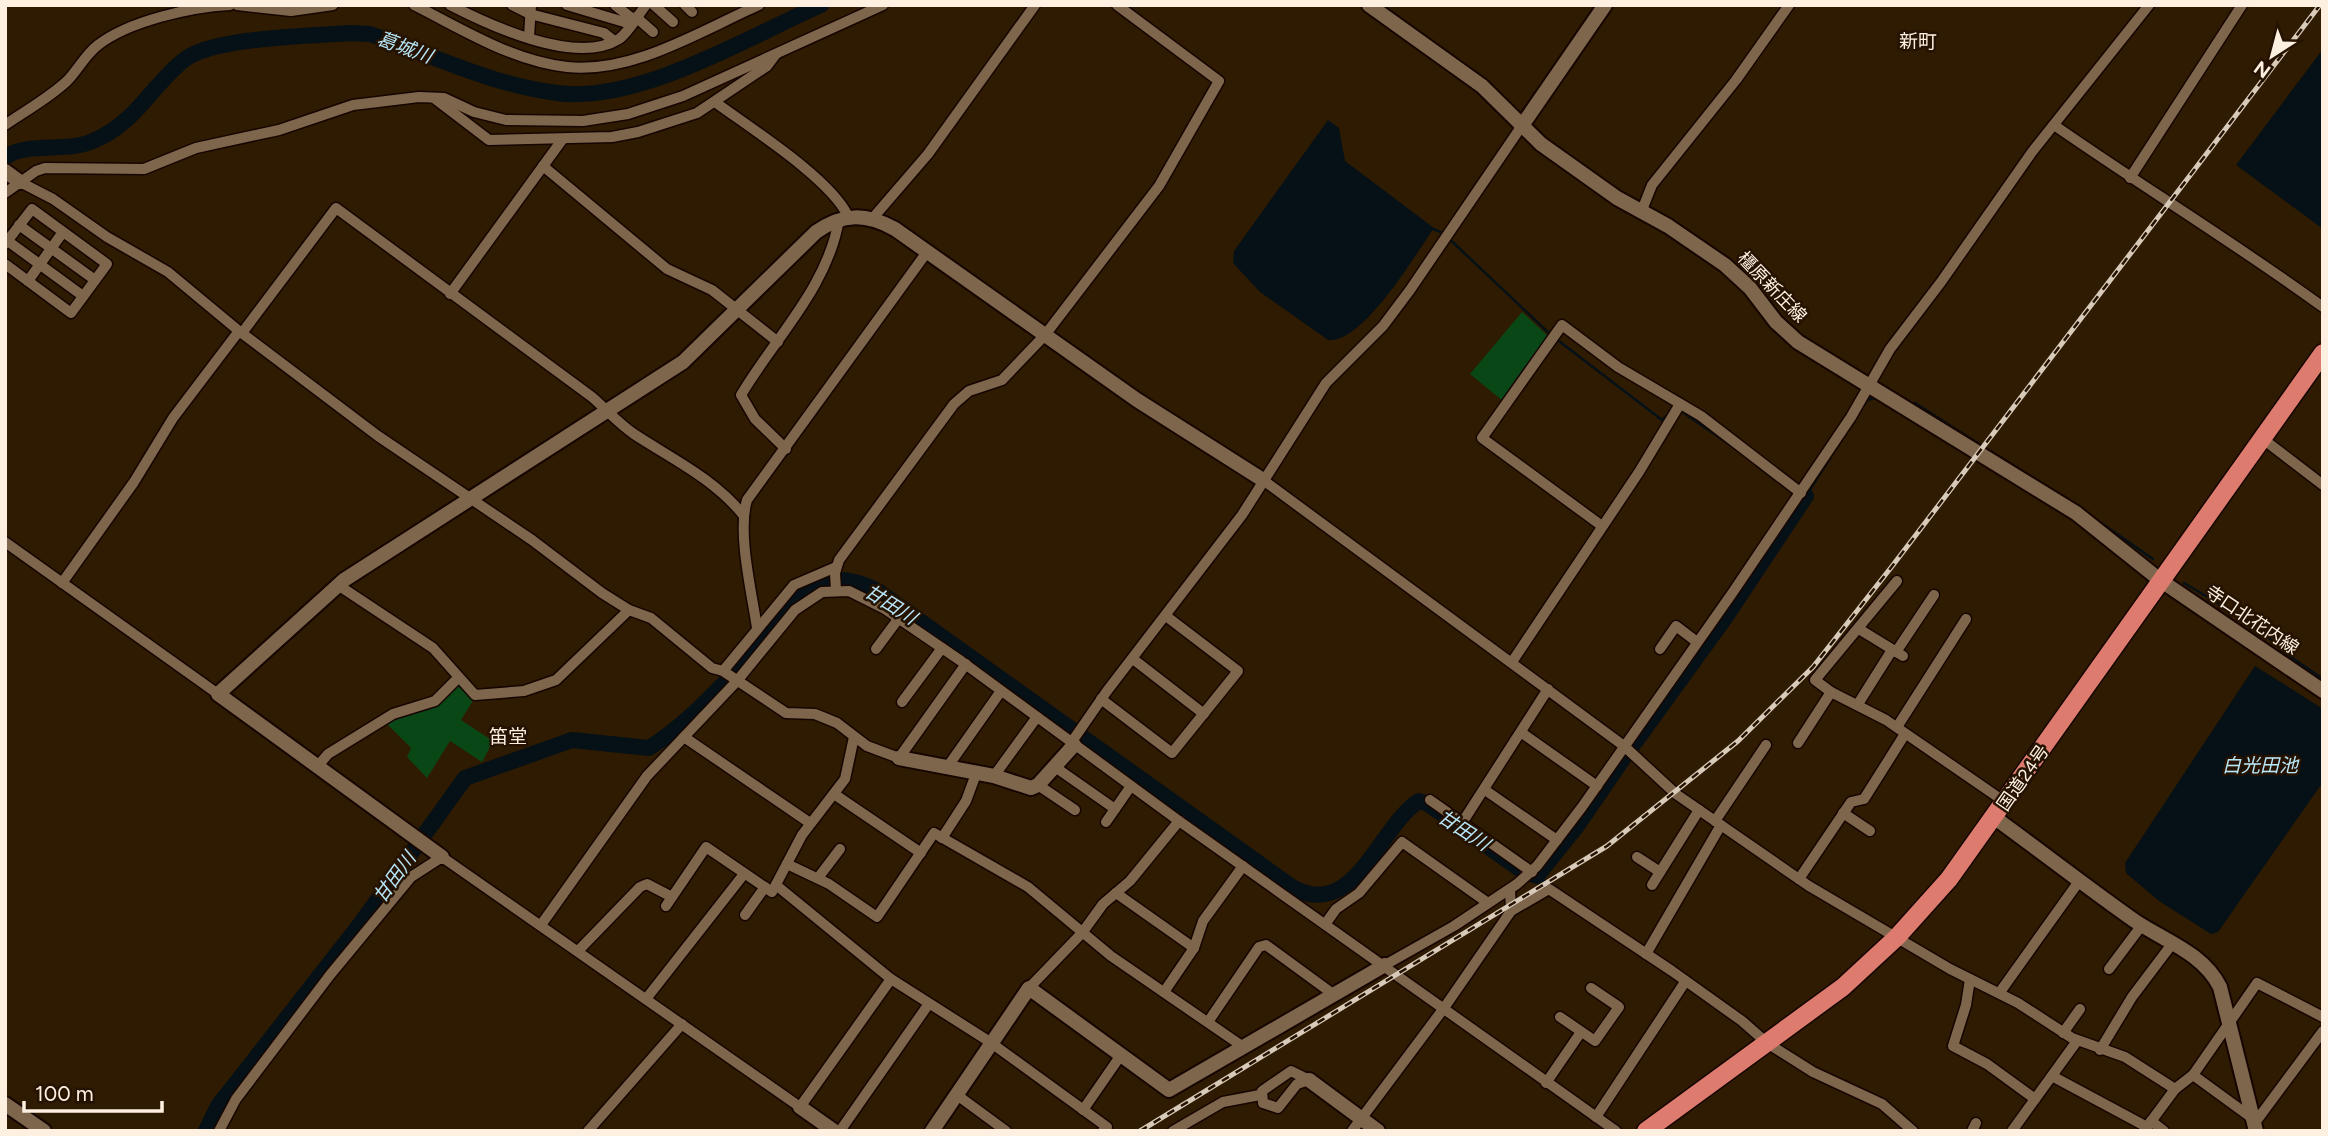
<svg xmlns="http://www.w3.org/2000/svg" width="2328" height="1136" viewBox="0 0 2328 1136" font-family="Figtree,'Noto Sans JP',sans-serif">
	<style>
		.green { fill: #0a4717 }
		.water { fill: #051116 }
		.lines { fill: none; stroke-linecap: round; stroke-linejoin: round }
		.stream { stroke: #051116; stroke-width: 2.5 }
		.river { stroke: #051116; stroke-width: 16 }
		.street-casing { stroke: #160500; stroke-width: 13 }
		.secondary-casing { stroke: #160500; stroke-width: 18 }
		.highway-casing { stroke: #160500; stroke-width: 21 }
		.street { stroke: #7e664c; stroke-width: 10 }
		.secondary { stroke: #7e664c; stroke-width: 14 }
		.highway { stroke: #dd7c6e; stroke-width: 18 }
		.rail-casing { stroke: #d8cab9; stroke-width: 5 }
		.rail { stroke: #251200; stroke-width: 2.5; stroke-dasharray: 8; stroke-linecap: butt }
		.labels { text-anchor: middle; stroke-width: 5; stroke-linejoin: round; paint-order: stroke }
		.street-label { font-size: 18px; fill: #fdf0e1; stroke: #251200 }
		.neighbourhood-label { font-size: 19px; fill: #fdf0e1; stroke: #251200 }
		.water-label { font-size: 19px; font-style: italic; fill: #b8e7fa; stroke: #251200 }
	</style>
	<rect width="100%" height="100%" fill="#2f1b02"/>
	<g class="green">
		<polygon points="1522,312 1550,338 1504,402 1470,374"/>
		<polygon points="457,685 474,699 461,720 493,741 482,762 450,741 427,778 407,757 411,748 385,722 433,708"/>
	</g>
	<g class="water">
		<polygon points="2323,49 2323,229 2236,165"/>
		<path d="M 1328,120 L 1339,128 L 1345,161 L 1434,228 C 1415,255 1363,344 1328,340 L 1260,292 L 1233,263 L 1234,251 Z"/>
		<polygon points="2255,666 2323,709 2323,782 2218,932 2211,934 2159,901 2126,873 2125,863"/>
	</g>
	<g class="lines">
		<g class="stream">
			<polyline points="1433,229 1443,233 1550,334"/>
			<polyline points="1555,338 1662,420 1675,408"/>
			<polyline points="1915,403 2034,479"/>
			<polyline points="1681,411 1736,449"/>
			<polyline points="1757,466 1793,493"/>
			<polyline points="1806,496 1867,400 1875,398 1895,410"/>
			<polyline points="2084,511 2153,559"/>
			<polyline points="2184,583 2258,627 2285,653 2323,679"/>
			<polyline points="1537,876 1550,885"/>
			<polyline points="1746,1019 1757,1027"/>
		</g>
		<g class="river">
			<path d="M 5,157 C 30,141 66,153 93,141 C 136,123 152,85 184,60 C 212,37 312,36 351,33 L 370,34 C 432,55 492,85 557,93 C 638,104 748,37 821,5"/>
			<polyline points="1633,745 1725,618 1806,496"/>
			<path d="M 206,1131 L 218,1106 L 361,923 L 465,778 L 572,740 L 649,748 C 680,729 709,699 734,673 C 777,626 800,551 878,591 L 1292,887 C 1354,923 1380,825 1419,801 L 1428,804 L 1521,870 L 1537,876 L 1577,826 L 1623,759"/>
		</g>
		<defs>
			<g id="street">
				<polyline points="237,5 291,11 333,5"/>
				<path d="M 414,5 C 462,29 512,61 567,67 C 633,74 700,31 759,5"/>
				<path d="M 450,5 C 489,25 576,66 619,39 C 629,32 638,15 646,5"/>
				<polyline points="512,5 530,14 604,33 614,41"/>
				<polyline points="567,5 631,24"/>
				<polyline points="615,5 634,20"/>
				<polyline points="654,5 673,22"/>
				<polyline points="685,5 692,12"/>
				<polyline points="636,17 653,32"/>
				<polyline points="529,37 531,5"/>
				<polyline points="434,98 489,140 612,137 638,132 697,113 767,66 776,54"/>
				<path d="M 715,102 C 750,128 830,178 848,216"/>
				<path d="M 5,125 C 25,111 49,98 67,81 C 78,70 85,55 98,45 C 129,21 191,7 230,5"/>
				<path d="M 2054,125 C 2143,187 2235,243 2323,307"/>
				<polyline points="543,166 667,269 712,290 778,342"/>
				<polyline points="2130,178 2242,5"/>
				<polyline points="20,182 53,199 107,237 168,272 239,331 378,436 532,540 602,593 629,610 651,618 712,668 723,671 786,713 815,714 837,723 867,746 899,758 966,664"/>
				<polyline points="5,193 36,171 45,168 144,169 196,148 279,130 353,105 419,97 444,98 474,112 506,120 583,121 628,114 683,96 883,5"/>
				<polyline points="1642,210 1652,185 1736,80 1789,5"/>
				<polyline points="872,219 928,154 1035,5"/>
				<polyline points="19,225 95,280"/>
				<polyline points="5,239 83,296"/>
				<polyline points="5,244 32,209 107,264 71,313 5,264"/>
				<polyline points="28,281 63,232"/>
				<polyline points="450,294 562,140"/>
				<path d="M 242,333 L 336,208 L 592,397 C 606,409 619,424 634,434 C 672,459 715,479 744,516"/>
				<polyline points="2263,439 2323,485"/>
				<path d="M 786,449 L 755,419 L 741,395 C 774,339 828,287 839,219"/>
				<polyline points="1263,480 1624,746 1676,794 1809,886 1950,969 2018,1003 2072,1038 2125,1057 2175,1089"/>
				<polyline points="1602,526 1482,438 1562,325 1618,367 1701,416 1801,493"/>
				<polyline points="5,542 218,694"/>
				<polyline points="1897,581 1815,680 1831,692 1886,720 2005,802"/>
				<polyline points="62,583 134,482 173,418 239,331"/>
				<polyline points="338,585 433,648 475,695 524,691 556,680 629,610"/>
				<polyline points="836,590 835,573 839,560 954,404 969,391 1002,380 1045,335 1159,186 1219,81 1117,5"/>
				<path d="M 757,628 C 752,593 737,533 747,500 L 927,252"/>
				<polyline points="1859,629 1903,656"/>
				<polyline points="876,649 899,618"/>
				<polyline points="1660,649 1676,626 1697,642"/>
				<polyline points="1896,652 1934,595"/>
				<polyline points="1133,659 1204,714"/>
				<polyline points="1512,662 1639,472 1680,404"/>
				<polyline points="723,671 794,585 836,567"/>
				<polyline points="1101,699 1172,753 1238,671 1166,616"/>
				<polyline points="902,702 942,648"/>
				<polyline points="1858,704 1892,650"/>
				<polyline points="1897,727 1966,619"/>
				<polyline points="1522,733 1597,786"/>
				<polyline points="684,737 810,823"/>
				<polyline points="1071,743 1107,691 1242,515 1326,383 1383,326 1410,290 1521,127"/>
				<polyline points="1798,743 1831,692"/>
				<polyline points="317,767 328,754 393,714 435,701 458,678"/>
				<polyline points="1055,767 1115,809"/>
				<polyline points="946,769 1001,691"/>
				<polyline points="994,776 1037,717"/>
				<polyline points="1038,785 1075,810"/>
				<polyline points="1485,790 1557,840"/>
				<polyline points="834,794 921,853"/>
				<polyline points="1430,800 1532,872"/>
				<polyline points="1843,813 1870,831"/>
				<polyline points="1715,821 1766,745"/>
				<polyline points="1106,822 1131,786"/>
				<polyline points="1462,823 1548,689"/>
				<polyline points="942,838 966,801 976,774"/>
				<polyline points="1637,857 1660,872"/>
				<polyline points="787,864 829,884 877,917 934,833 1028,887 1111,956 1242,1046"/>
				<polyline points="818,878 840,849"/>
				<polyline points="1799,879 1851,802 1864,799 1905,734"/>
				<polyline points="776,885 891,979 990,1042 1107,1127 1103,1131"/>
				<polyline points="1652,885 1699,810"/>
				<polyline points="1116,893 1194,948"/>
				<polyline points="666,906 706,847 772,892 802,835 845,779 854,737"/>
				<polyline points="1511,911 1549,889 1672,971 1742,1021 1767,1043 1813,1072 1882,1104 1913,1131"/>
				<polyline points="745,915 765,887"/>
				<polyline points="1326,923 1336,909 1359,893 1402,842 1488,903"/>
				<polyline points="541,925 647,776 737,681 795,610 822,592 849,591 885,609 961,661 1179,821 1616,1131"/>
				<polyline points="578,951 640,887 647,884 672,897"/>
				<polyline points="1646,954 1721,825"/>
				<polyline points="1385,965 1454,926 1517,884 1537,866 1582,807 1733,592 1851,417 1890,349 1941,282 2032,152 2149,5"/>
				<polyline points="2109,969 2142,925"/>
				<polyline points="1970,979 1966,1005 1953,1046 1987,1064 2035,1099"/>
				<polyline points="1029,988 1082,933 1103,904 1130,881 1179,821"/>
				<polyline points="1164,992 1194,948 1203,921 1243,866"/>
				<polyline points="2000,992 2080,880"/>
				<polyline points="646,999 744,874"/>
				<polyline points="1560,1017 1595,1041 1619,1007 1591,988"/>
				<polyline points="1208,1022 1259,947 1266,945 1333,994"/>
				<polyline points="2063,1033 2080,1009"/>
				<polyline points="2100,1050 2132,997 2172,944"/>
				<polygon points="1291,1071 1309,1080 1297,1084 1278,1108 1263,1103 1262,1091"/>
				<polyline points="2193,1075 2252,1118"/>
				<polyline points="2052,1076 2147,1127"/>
				<polyline points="1546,1083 1581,1032"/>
				<polyline points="957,1095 1006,1131"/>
				<polyline points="1083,1110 1121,1055"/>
				<polyline points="1596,1117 1685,982"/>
				<polyline points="2151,1121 2164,1131"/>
				<polyline points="2254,1124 2323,1031"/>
				<polyline points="219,1131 236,1099 330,975 411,877 442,857 800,1107 891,979"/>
				<polyline points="588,1131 682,1024"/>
				<polyline points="840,1131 928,1005"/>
				<polyline points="1173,1131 1223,1102 1260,1095"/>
				<polyline points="1352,1131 1444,1008 1511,911 1510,889"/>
				<polyline points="1972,1131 1976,1123"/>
				<polyline points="2012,1131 2077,1041"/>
				<polyline points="2144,1131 2175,1089 2193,1075 2257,983 2323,1017"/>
			</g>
			<g id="secondary">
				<polyline points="1369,5 1482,86 1541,144 1617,198 1668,226 1725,265 1750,288 1776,322 1798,342 2076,513 2160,580 2323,691"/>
				<polyline points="1521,127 1605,5"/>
				<polyline points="5,171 20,182"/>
				<polyline points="899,758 994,776 1031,788 1038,785 1074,745"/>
				<path d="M 1995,818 C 2042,852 2088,888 2135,921 C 2165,941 2203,953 2220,987 L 2256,1131"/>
				<path d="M 442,857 L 218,694 L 344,580 L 683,362 L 816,232 C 843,213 866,213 895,229 L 1137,400 L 1263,480"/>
				<polyline points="1309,1080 1378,1131"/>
				<polyline points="5,1104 44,1131"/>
				<polyline points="800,1107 834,1131"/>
				<polyline points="932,1131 1029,988 1169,1090 1385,965"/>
			</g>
			<polyline id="highway" points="1646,1131 1843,987 1897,937 1949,879 2323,353"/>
		</defs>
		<use href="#street" class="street-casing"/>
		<use href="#secondary" class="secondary-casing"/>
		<use href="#highway" class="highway-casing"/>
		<use href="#street" class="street"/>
		<use href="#secondary" class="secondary"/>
		<use href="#highway" class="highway"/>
		<defs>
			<polyline id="rail" points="1140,1131 1607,846 1738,741 1813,667 1893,565 2320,5"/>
		</defs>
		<use href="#rail" class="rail-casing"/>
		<use href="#rail" class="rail"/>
	</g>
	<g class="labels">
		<g class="street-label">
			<text transform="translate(1772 287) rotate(46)" y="6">橿原新庄線</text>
			<text transform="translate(2252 620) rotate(34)" y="6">寺口北花内線</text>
			<text transform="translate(2023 778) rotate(-55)" y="6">国道24号</text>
		</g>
		<g class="neighbourhood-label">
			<text x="1918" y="48">新町</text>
			<text x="508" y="743">笛堂</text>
		</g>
		<g class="water-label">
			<text transform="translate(405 47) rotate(20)" y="7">葛城川</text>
			<text transform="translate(891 604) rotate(32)" y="7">甘田川</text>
			<text x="2260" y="772">白光田池</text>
			<text transform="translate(1464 830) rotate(33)" y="7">甘田川</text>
			<text transform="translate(394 877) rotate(-54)" y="7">甘田川</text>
		</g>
	</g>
	<rect width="2328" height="1136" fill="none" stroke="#fdf0e1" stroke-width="14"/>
	<g transform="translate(2272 56) rotate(216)" stroke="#251200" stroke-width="5" paint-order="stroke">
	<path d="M0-5L12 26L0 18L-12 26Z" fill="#fdf0e1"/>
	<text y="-10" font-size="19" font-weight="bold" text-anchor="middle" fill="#fdf0e1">N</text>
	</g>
	<path d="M24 1101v10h138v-10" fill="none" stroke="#fdf0e1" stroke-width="3.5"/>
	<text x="35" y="1101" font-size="21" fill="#fdf0e1" stroke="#251200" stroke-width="5" paint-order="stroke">100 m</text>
</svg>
